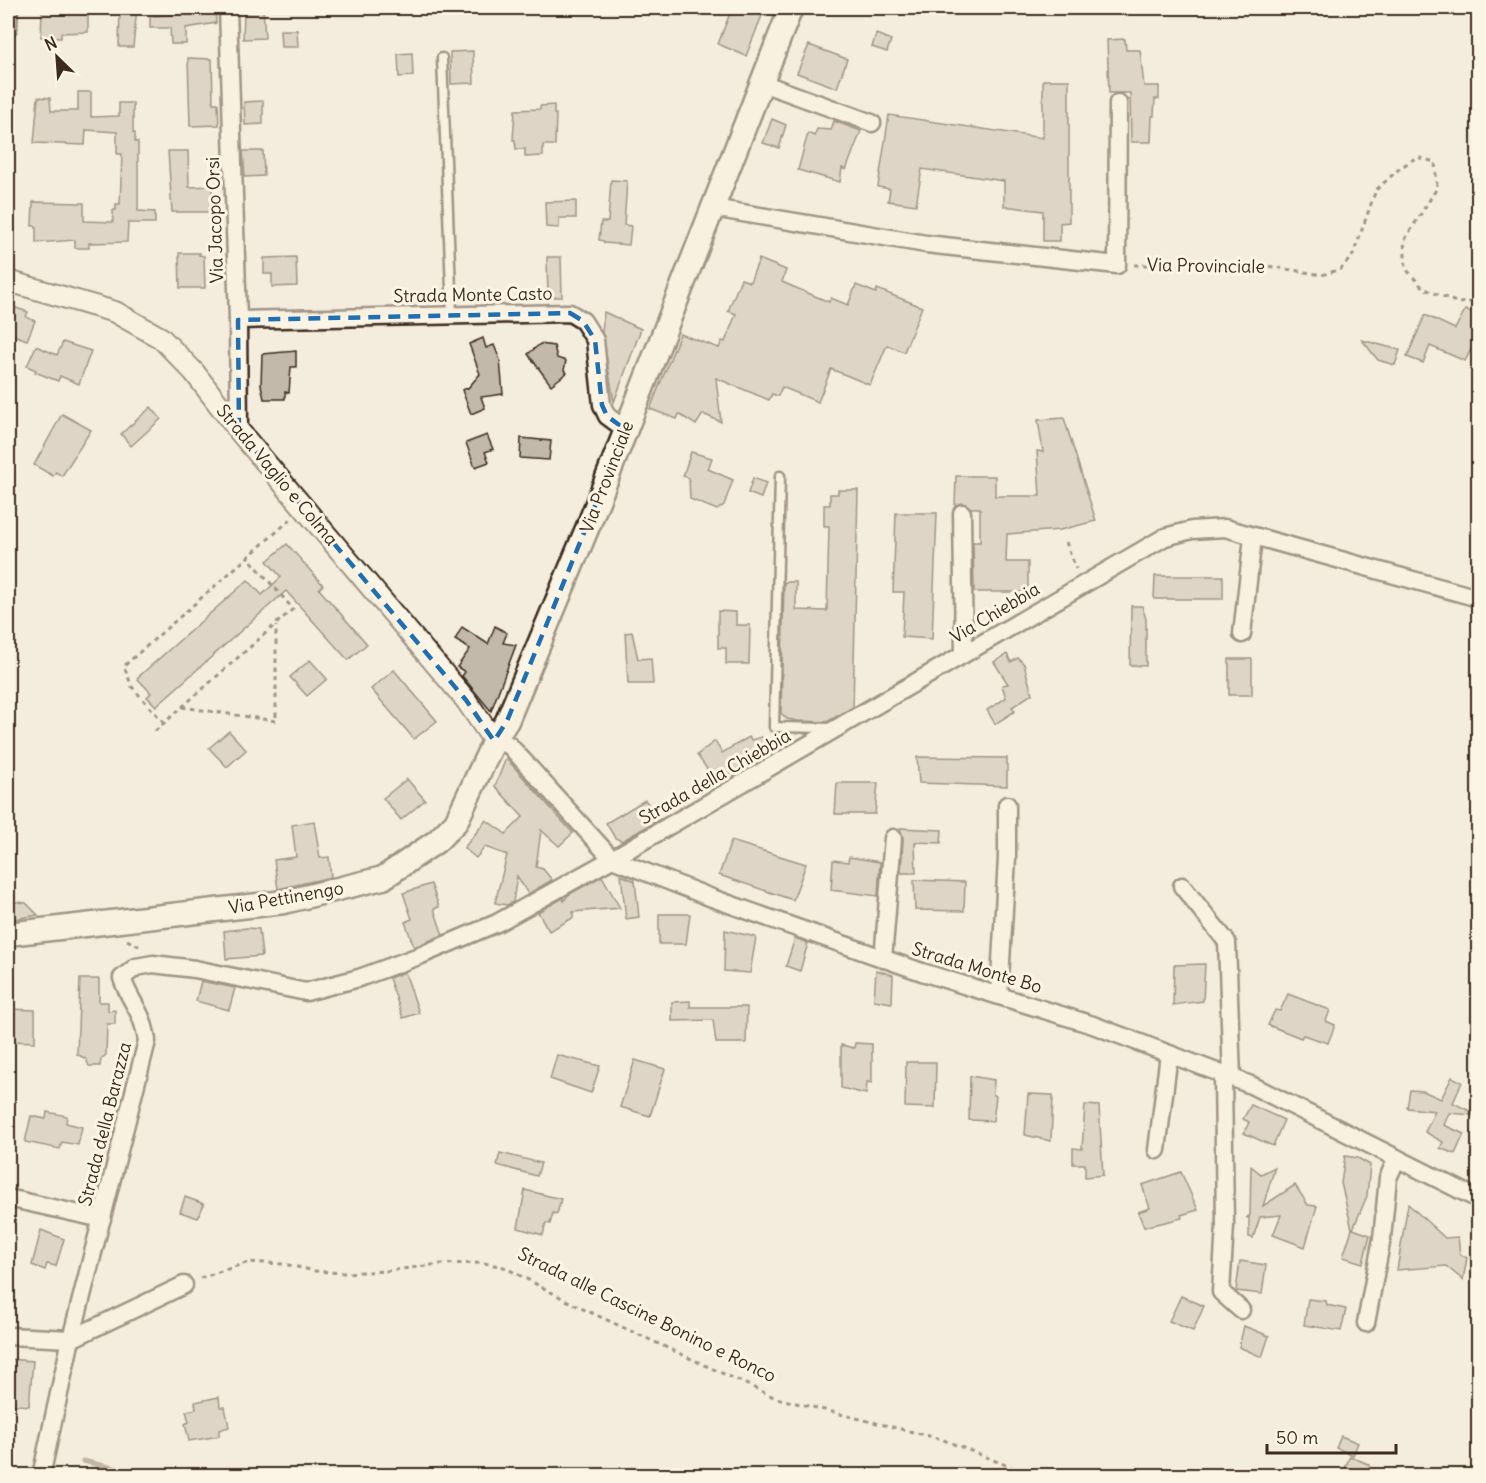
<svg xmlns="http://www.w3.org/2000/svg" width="1486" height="1483" viewBox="0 0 1486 1483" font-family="Delius,sans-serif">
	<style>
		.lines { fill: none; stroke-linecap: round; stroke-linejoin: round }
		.stream { stroke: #817466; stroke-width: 5 }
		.building { fill: #c3b9aa; stroke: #3b2a1e; stroke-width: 1.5 }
		.service-casing { stroke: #3b2a1e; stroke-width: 13 }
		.minor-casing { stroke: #3b2a1e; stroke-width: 21 }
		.tertiary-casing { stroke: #3b2a1e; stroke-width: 24 }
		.secondary-casing { stroke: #3b2a1e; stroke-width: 27 }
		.path { stroke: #3b2a1e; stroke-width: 3; stroke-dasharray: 4.5 4.5; stroke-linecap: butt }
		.service { stroke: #fcf5e5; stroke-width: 8 }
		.minor { stroke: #fcf5e5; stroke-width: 16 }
		.tertiary { stroke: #fcf5e5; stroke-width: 20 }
		.secondary { stroke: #fcf5e5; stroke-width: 22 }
		.marked { fill: none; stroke: #1f6fb2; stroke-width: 4.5; stroke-dasharray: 12 8; stroke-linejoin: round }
		.labels { text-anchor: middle; stroke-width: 6; stroke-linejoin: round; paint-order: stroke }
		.street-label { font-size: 18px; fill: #3b2a1e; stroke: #fcf5e5 }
	</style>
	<rect width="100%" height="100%" fill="#f4eddd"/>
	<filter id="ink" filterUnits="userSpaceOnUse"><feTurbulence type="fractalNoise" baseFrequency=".0167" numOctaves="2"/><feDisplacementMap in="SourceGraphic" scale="12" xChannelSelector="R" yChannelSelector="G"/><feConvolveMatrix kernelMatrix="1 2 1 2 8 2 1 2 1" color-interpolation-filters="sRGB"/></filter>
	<g filter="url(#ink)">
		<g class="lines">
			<polyline class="stream" points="83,1461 149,1476"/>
		</g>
		<g class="building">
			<polygon points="67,8 88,9 88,32 61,33 61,38 41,37 42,10 67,10"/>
			<polygon points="120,8 137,8 133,47 119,47"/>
			<polygon points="249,8 263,8 265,38 243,39 244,12 249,12"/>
			<polygon points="732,8 765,8 746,56 718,44"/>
			<polygon points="215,9 216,23 186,28 186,44 171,44 170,28 150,28 150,16 177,15 177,10"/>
			<polygon points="280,30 297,30 298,47 281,47"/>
			<polygon points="876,34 891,40 887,52 872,47"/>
			<polygon points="1125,39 1126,50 1140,50 1144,86 1159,86 1159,99 1155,99 1154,116 1152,116 1151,142 1131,142 1130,93 1109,93 1107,40"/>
			<polygon points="809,45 847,59 837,88 797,73"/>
			<polygon points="473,51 474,83 451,84 450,52"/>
			<polygon points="412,53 413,76 399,77 398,54"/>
			<polygon points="188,58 212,59 213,103 218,103 219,125 190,126"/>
			<polygon points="1043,80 1069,80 1069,222 1060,223 1060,241 1043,241 1043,211 1004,206 1004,181 922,169 916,205 888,201 890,189 878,187 889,115 1043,138"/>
			<polygon points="78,92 91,92 91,117 119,116 119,103 133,103 133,133 135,133 135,142 138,142 138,211 155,212 155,223 128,223 127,242 89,243 89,248 75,248 75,240 36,243 36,226 32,226 33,202 84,203 84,221 113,222 113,210 116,210 116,204 120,204 122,154 117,154 117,132 86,130 85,145 34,143 38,97 50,98 51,111 78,111"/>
			<polygon points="263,101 263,124 245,125 244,102"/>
			<polygon points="554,105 554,114 556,114 555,145 543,145 543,156 525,157 525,149 516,149 515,140 513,140 515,110 540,109 540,106"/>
			<polygon points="772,119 786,125 779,148 763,143"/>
			<polygon points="834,121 861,131 846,170 842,168 840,182 798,170 808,133 814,136 817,129 831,130"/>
			<polygon points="168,151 188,151 189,187 212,186 212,212 172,212"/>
			<polygon points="243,151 263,151 264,176 245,177"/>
			<polygon points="611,180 627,181 624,225 631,226 629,245 604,243 604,241 599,240 601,222 608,222"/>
			<polygon points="576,201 576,218 559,218 559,228 546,227 545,202"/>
			<polygon points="179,253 200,253 199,255 204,256 205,288 180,288"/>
			<polygon points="296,257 297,286 272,287 272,274 264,274 264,258"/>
			<polygon points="547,257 561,257 562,297 548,297"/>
			<polygon points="759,259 786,270 782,282 829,302 831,298 848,305 856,285 876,293 877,289 922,307 904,352 887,345 870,385 831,369 818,402 782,387 778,396 772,394 769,400 716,378 721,422 703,414 696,425 679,414 677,419 650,409 680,334 719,348 722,341 725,342 736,314 728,311 741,279 750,282"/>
			<polygon points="13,307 28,312 26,317 35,321 27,340 8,333 8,322"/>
			<polygon points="1465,310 1479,316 1479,334 1465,361 1430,346 1423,363 1407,357 1425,315 1455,329"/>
			<polygon points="604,312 641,329 614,402 602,332"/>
			<polygon points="483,338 486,348 494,345 500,360 503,394 481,397 485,408 471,414 462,390 468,388 480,374 469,344"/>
			<polygon points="1362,340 1400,350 1395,365 1378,360"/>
			<polygon points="63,342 91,351 79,384 60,376 58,381 35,372 36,370 27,366 36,346 57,355"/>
			<polygon points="540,344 554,346 557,358 566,361 564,370 567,373 551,385 528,354"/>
			<polygon points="296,351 296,367 291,367 289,393 285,392 285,399 264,399 261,385 262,354"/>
			<polygon points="151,407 161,419 131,446 121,434"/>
			<polygon points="62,414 91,430 62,476 56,472 53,476 34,465"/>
			<polygon points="1064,418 1096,521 1060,530 1007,534 1006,562 1028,562 1028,592 974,592 973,542 980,542 980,508 971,508 962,503 955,506 956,476 995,476 995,496 1040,496 1037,451 1043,452 1038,420"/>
			<polygon points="487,435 493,449 485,452 489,462 475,467 466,443"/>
			<polygon points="521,438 551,441 549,460 520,458"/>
			<polygon points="691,452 712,458 708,469 733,480 724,505 717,510 690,499 689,478 683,476"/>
			<polygon points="753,478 766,483 761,498 748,493"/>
			<polygon points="838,490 858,490 853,707 827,722 798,721 787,719 781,713 784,582 796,582 796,610 827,611 829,526 824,526 824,505 830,505 830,494 838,494"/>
			<polygon points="896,513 937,513 932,639 902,637 904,592 893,592"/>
			<polygon points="287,544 323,585 319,589 367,644 348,660 286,591 156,706 147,697 151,693 137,678 248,580 262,595 281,577 267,561"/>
			<polygon points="1155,576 1223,576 1223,599 1154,599"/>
			<polygon points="1131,606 1142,606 1146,619 1146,666 1130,665"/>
			<polygon points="718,611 736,612 736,625 750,625 749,664 726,664 726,648 718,648"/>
			<polygon points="495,626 507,633 503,643 516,645 491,711 462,676 465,672 457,667 470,649 455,640 462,627 488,644"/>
			<polygon points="632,632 638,659 651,658 653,684 628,684 625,633"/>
			<polygon points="1007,654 1011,662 1018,658 1024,664 1032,694 1012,707 1015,711 995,724 987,710 1006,698 1002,685 1008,684 994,662"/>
			<rect x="1229" y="659" width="23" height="36"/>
			<polygon points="310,660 327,679 307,696 290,677"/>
			<polygon points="394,670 437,721 414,739 371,689"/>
			<polygon points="229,731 246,750 227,767 209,748"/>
			<polygon points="749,737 751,740 762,737 770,751 745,764 717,783 697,755 715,741 722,753"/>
			<polygon points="917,757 1007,758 1007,786 919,783"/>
			<polygon points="506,758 573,833 559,846 541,830 536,867 543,869 552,880 528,894 517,876 513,902 507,905 495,903 507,855 485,847 476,858 464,848 486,820 506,834 523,817 495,786"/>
			<polygon points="407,779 425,800 401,820 383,798"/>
			<polygon points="837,783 878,783 875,814 835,814"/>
			<polygon points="645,800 660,819 622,841 615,838 606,823"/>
			<polygon points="314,821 320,858 329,857 331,877 278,889 274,860 296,857 292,825"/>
			<polygon points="900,828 942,830 941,843 915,842 916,873 901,873 903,839"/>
			<polygon points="731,841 806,864 793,900 719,875"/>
			<polygon points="849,857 880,862 878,896 831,890 833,860 848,862"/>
			<polygon points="621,875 635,881 639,917 626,919"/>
			<polygon points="602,876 620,908 573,912 573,918 549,931 538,912 563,898 564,901 568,895"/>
			<polygon points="914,880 965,882 964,911 915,910"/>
			<polygon points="431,884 439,907 434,909 443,935 414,947 405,922 412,919 403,893"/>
			<polygon points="8,901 26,903 38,915 8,920"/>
			<polygon points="659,914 690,914 686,944 659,944"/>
			<polygon points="247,928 259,929 262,956 226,959 224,931"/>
			<polygon points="725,930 756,937 750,973 724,971"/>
			<polygon points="795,938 808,943 800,971 786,966"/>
			<polygon points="1205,964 1203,1001 1173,1005 1174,965"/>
			<polygon points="876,970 893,975 892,1003 874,1000"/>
			<polygon points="405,972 419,1013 403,1018 389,978"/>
			<polygon points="80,979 99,979 99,1002 108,1002 108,1011 115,1010 115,1024 107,1024 106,1055 101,1059 100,1066 89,1066 86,1059 77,1054"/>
			<polygon points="201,981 235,988 229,1010 196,1001"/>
			<polygon points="1288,994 1330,1010 1326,1021 1335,1025 1328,1043 1303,1035 1301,1038 1268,1025 1275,1010 1280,1011"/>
			<polygon points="690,1001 690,1007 747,1007 746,1043 716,1043 713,1020 672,1021 672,1002"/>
			<polygon points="8,1009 35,1010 35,1042 8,1041"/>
			<polygon points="855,1043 872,1044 872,1083 867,1082 866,1094 841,1088 841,1045 854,1048"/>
			<polygon points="557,1055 600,1066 591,1093 550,1079"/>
			<polygon points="635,1060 665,1069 650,1116 620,1107"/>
			<polygon points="906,1062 936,1062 935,1108 905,1107"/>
			<polygon points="970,1076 994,1080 993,1095 996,1096 993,1121 969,1120"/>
			<polygon points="1452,1077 1462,1082 1453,1103 1472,1112 1472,1115 1449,1113 1444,1125 1464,1134 1455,1154 1440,1148 1443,1142 1425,1132 1435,1111 1407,1108 1410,1090 1423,1091 1441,1099"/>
			<polygon points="1028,1094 1053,1095 1051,1141 1025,1135"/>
			<polygon points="1085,1105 1099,1106 1103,1175 1085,1177 1085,1164 1073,1164 1073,1148 1082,1149"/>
			<polygon points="1251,1105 1284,1120 1273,1146 1244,1133 1249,1122 1243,1119"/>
			<polygon points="47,1112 67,1116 66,1123 82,1127 78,1145 62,1142 60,1149 25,1142 31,1116 46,1119"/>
			<polygon points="500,1153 541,1163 537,1176 497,1165"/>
			<polygon points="1345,1156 1358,1158 1370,1165 1367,1196 1353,1229 1370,1235 1363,1263 1343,1257 1352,1229 1341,1183"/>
			<polygon points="1251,1166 1261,1174 1275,1167 1263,1206 1295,1185 1308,1205 1317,1206 1305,1247 1273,1235 1281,1215 1260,1217 1253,1238 1249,1237 1249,1217 1246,1218 1250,1215"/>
			<polygon points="1181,1172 1198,1210 1181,1215 1182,1218 1144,1227 1138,1212 1150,1208 1142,1185"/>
			<polygon points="525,1190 561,1199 557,1214 553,1213 550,1224 546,1223 543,1235 518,1228"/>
			<polygon points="185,1197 204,1204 198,1218 180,1212"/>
			<polygon points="1408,1204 1445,1238 1458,1237 1460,1254 1467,1258 1463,1280 1446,1266 1397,1270"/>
			<polygon points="41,1230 64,1239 56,1266 47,1264 45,1270 32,1265"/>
			<polygon points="1240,1261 1266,1265 1262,1294 1236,1291"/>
			<polygon points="1181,1296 1204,1306 1193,1331 1169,1321"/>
			<polygon points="1308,1299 1326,1301 1327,1305 1346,1309 1341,1331 1304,1325"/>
			<polygon points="1244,1326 1269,1336 1262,1357 1239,1347"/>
			<polygon points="8,1359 33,1361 29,1406 8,1404"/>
			<polygon points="219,1397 220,1407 225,1407 229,1427 219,1430 219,1436 189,1441 185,1424 189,1422 186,1411 196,1409 195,1402"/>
			<polygon points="1341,1436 1358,1443 1353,1455 1336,1448"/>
			<polygon points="1350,1456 1370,1465 1367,1476 1345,1468"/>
		</g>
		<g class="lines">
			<defs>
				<g id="service">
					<polyline points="442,58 452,315"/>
					<polyline points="780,476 774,727 832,728"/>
				</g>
				<g id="minor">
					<polyline points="228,8 238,320 239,431"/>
					<polyline points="8,28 9,8"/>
					<polyline points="762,83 872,123"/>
					<polyline points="713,208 926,244 1117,265 1118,103"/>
					<polyline points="238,320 570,313 583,321 595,340 602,405 607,416 626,430"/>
					<polyline points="962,513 964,654"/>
					<polyline points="1242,634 1253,537"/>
					<polyline points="494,741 509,745 612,859 712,898 922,972 1093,1025 1251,1085 1478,1199"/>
					<polyline points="1182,886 1227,942 1232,1078"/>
					<polyline points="883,959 893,838"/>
					<polyline points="999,996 1007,858 1007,805"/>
					<polyline points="1223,1074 1225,1225 1221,1292 1241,1310"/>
					<polyline points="1157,1150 1169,1054"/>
					<polyline points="8,1198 102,1219"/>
					<polyline points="1366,1323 1382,1238 1388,1178 1397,1158"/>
					<polyline points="8,1336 71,1339"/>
					<polyline points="71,1339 184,1285"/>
					<path d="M 41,1476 L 71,1339 L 147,1041 C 143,1010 130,1003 122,978 L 136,967 L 153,964 L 195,969 L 306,992 L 359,978 L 419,956 L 497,923 L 612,859 L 1165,537 L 1192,530 L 1225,528 L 1478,598"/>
				</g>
				<polyline id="tertiary" points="8,281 115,312 161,338 194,372 239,431 466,700 494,741"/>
				<polyline id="secondary" points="8,934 284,902 383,878 437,841 456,822 494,741 507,721 589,524 791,8"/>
			</defs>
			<use href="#service" class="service-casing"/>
			<use href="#minor" class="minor-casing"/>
			<use href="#tertiary" class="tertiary-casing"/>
			<use href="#secondary" class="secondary-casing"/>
			<g class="path">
				<polyline points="1134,265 1268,266 1322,275 1341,269 1353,255 1376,190 1400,168 1417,157 1435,162 1437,188 1404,241 1406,269 1423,288 1458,303 1478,301"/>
				<polyline points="1066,542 1076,569"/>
				<polyline points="182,707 276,721 276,626"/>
				<polyline points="164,723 132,687 124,666 291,519"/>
				<polyline points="155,731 293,609 248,557"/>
				<polyline points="127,940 143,948"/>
				<polyline points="200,1278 249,1262 284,1264 315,1271 343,1273 387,1271 440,1264 484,1263 504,1267 581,1308 776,1398 941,1439 1033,1476"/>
			</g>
			<use href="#service" class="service"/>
			<use href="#minor" class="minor"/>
			<use href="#tertiary" class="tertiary"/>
			<use href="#secondary" class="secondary"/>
		</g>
	</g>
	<path d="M0 0H1486V1483H0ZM 570,313 L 583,321 L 595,340 L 602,405 L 607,416 L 626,430 L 507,721 L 494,741 L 466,700 L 239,431 L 238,320 Z" fill="#f4eddd" fill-opacity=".55" fill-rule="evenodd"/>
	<path class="marked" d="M 570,313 L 583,321 L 595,340 L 602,405 L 607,416 L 626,430 L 507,721 L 494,741 L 466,700 L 239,431 L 238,320 Z"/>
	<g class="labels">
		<g class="street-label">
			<text transform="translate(215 220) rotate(-92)" y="6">Via Jacopo Orsi</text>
			<text transform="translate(1206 266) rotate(1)" y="6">Via Provinciale</text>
			<text transform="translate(473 295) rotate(-1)" y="6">Strada Monte Casto</text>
			<text transform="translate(277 475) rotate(50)" y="6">Strada Vaglio e Colma</text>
			<text transform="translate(607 477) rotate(-69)" y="6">Via Provinciale</text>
			<text transform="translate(995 613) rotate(-31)" y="6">Via Chiebbia</text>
			<text transform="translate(715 777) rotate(-30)" y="6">Strada della Chiebbia</text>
			<text transform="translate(286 898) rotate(-10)" y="6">Via Pettinengo</text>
			<text transform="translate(977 968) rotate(17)" y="6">Strada Monte Bo</text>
			<text transform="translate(105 1124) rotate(-76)" y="6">Strada della Barazza</text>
			<text transform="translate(647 1315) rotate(26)" y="6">Strada alle Cascine Bonino e Ronco</text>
		</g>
	</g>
	<rect width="1486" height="1483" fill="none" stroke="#fcf5e5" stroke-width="30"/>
	<rect x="15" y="15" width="1456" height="1453" fill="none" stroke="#3b2a1e" stroke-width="2" filter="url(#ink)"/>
	<g transform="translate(57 57) rotate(335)" stroke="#fcf5e5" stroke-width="4.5" paint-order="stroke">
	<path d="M0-4.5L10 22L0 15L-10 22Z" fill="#3b2a1e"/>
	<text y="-9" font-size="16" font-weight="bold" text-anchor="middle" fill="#3b2a1e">N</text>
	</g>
	<path d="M1267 1444v9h129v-9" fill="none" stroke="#3b2a1e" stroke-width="3"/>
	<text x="1276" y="1444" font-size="18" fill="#3b2a1e" stroke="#fcf5e5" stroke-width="4.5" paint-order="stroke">50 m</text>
</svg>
